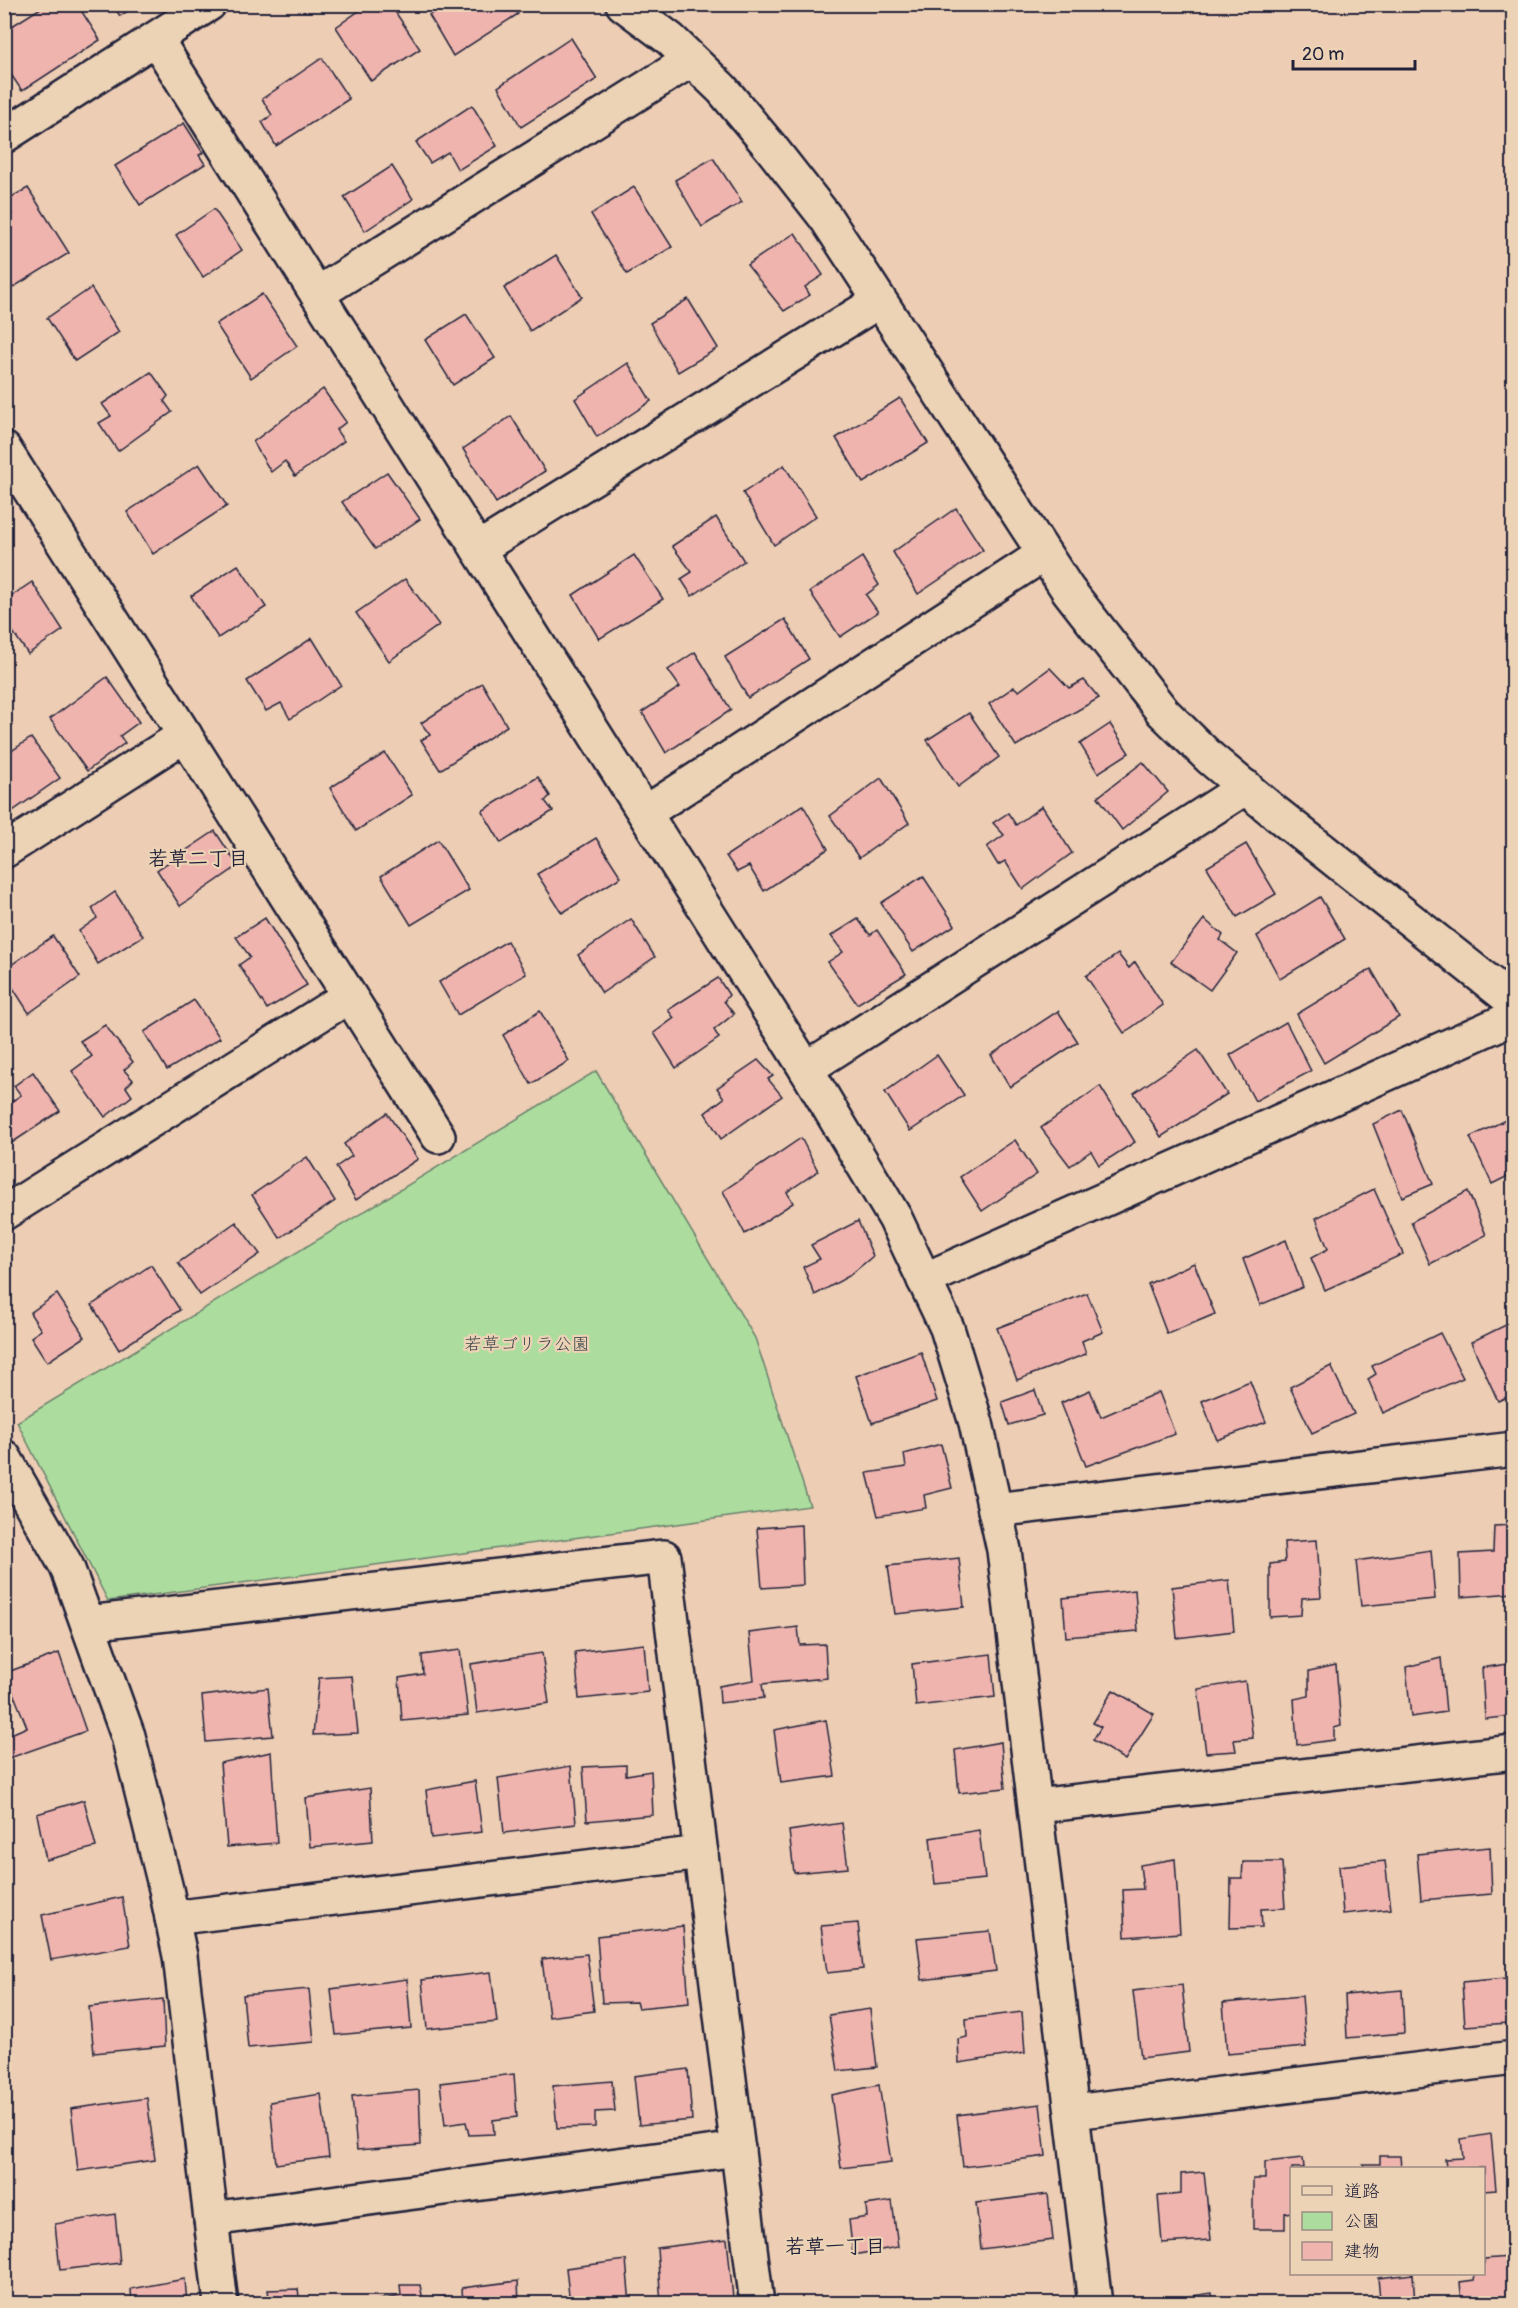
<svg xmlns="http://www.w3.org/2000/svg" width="1518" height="2308" viewBox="0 0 1518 2308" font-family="Pangolin,'Klee One',sans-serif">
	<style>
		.green { fill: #addd9e; stroke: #68806c; stroke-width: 1.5 }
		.building { fill: #efb4ae; stroke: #22223b; stroke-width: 1.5 }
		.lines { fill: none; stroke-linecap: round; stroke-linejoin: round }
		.minor-casing { stroke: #22223b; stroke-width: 38 }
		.minor { stroke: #edd3b5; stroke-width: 33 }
		.labels { text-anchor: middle; stroke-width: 4.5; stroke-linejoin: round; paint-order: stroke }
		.park-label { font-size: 18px; fill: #3e474f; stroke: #edd3b5 }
		.neighbourhood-label { font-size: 20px; font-weight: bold; fill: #22223b; stroke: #edd3b5 }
	</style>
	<rect width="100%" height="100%" fill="#edcdb4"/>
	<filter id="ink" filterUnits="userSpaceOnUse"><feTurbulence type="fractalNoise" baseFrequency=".0167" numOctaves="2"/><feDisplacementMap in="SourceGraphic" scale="12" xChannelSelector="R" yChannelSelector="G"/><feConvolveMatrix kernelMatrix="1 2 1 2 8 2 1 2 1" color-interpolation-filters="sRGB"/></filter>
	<g filter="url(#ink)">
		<polygon class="green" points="596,1071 755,1338 810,1506 108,1601 17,1422"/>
		<g class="building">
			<polygon points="47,4 77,4 100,40 22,91 4,64 4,31"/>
			<polygon points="112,4 139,4 120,16"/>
			<polygon points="369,4 390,4 420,49 371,81 336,27"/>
			<polygon points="446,4 512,4 518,14 453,56 429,15"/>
			<polygon points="571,38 597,79 521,127 498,87"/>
			<polygon points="322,58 349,99 276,146 262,122 272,115 262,99"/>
			<polygon points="472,105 497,146 458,170 448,152 430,163 416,142"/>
			<polygon points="184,123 203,153 199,155 205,164 140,205 115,166"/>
			<polygon points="713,158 742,202 702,227 675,180"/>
			<polygon points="392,166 413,199 365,231 344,197"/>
			<polygon points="634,187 672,247 627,274 591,214"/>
			<polygon points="28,188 69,253 4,293 4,220 12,215 4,205 4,201"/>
			<polygon points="214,209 242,250 203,277 176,235"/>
			<polygon points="795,233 823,275 805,287 810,295 784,311 747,265"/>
			<polygon points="556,255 582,297 530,331 504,288"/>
			<polygon points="91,288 119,332 75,361 47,318"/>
			<polygon points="262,294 297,346 251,378 216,324"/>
			<polygon points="688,299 718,348 678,372 650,323"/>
			<polygon points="466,314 495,358 453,385 425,340"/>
			<polygon points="628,363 651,401 597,437 575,399"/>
			<polygon points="151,372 168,396 164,401 172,412 118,451 99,423 111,416 102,404"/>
			<polygon points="323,389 346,422 336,430 344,441 295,476 285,461 271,472 253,442"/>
			<polygon points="900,398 928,443 863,483 836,438"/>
			<polygon points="511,416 545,471 496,503 463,449"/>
			<polygon points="199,464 227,506 153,554 127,512"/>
			<polygon points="784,465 816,516 774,545 743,493"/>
			<polygon points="387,472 420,519 375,549 342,502"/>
			<polygon points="956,508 983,550 918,594 893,552"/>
			<polygon points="716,517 744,561 692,596 681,579 692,572 672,546"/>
			<polygon points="634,555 663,599 599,639 573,595"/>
			<polygon points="862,557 879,585 866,595 878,612 840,637 810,592"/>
			<polygon points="238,565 266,607 218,638 191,596"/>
			<polygon points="405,579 439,625 389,661 356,613"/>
			<polygon points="32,582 63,630 28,654 4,619 4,601"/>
			<polygon points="785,619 809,659 748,698 725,657"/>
			<polygon points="312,638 341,685 290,719 281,703 266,711 247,681"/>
			<polygon points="695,652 731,710 666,753 642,712 680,687 668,670"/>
			<polygon points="1050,668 1069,688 1084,680 1099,698 1016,746 989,704 1014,687 1019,691"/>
			<polygon points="107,677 139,722 120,736 125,743 87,771 50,719"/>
			<polygon points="482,683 507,726 440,770 421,740 430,735 421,723"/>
			<polygon points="969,713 999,757 958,787 927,740"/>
			<polygon points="1110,724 1129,753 1098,773 1080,744"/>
			<polygon points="31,738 60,778 4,817 4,756"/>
			<polygon points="385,753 412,795 356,831 330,788"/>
			<polygon points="1143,762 1168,792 1122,830 1098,797"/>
			<polygon points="538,777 550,796 545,801 553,811 501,843 482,811"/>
			<polygon points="881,778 909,823 859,858 830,816"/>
			<polygon points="803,805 828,849 764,891 749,866 737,872 726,856"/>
			<polygon points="1042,806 1072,853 1023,889 1005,861 998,865 987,847 1004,835 993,823 1008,813 1016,825"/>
			<polygon points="215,831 238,866 180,906 157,870"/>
			<polygon points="596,838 621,877 562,913 537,874"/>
			<polygon points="438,840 469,890 411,925 381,876"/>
			<polygon points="1246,844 1276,894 1237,917 1207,867"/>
			<polygon points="923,876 955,925 913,952 881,903"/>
			<polygon points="115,892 143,936 98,964 79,931 97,918 92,908"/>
			<polygon points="1320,897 1345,939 1280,979 1257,936"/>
			<polygon points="265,918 307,985 267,1009 239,965 250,957 236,937"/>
			<polygon points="631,919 655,957 602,993 578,955"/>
			<polygon points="858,919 870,935 877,930 906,974 857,1004 828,962 843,952 831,936"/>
			<polygon points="1204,919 1223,935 1220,940 1237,953 1210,990 1171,962"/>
			<polygon points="53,936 80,977 29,1013 4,974 4,970"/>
			<polygon points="507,941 526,974 458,1015 439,982"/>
			<polygon points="1118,954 1129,968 1135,962 1163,1005 1124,1033 1086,976"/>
			<polygon points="1371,969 1399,1017 1324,1063 1297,1014"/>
			<polygon points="718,978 729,995 724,1001 734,1014 714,1030 719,1038 676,1068 654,1033 674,1018 668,1010"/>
			<polygon points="194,1000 220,1038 167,1070 144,1032"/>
			<polygon points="540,1011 569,1061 531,1084 503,1035"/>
			<polygon points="1058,1011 1078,1042 1010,1087 991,1055"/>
			<polygon points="1286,1022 1311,1071 1255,1101 1230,1055"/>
			<polygon points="105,1025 133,1062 124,1070 133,1080 126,1087 132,1096 105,1117 72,1071 92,1056 80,1041"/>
			<polygon points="1198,1050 1227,1094 1161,1137 1134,1093"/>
			<polygon points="937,1055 964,1095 910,1131 885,1092"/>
			<polygon points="758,1060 773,1076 768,1079 782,1096 721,1139 705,1113 724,1098 717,1088"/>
			<polygon points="33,1072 60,1111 4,1148 4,1107 21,1095 14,1086"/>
			<polygon points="1100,1086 1135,1142 1099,1165 1091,1151 1070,1166 1041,1128"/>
			<polygon points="1402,1110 1433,1184 1402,1197 1373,1124"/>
			<polygon points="387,1113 418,1159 356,1200 336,1167 352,1156 344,1144"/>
			<polygon points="1514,1116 1514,1173 1492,1184 1470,1137"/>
			<polygon points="801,1138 818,1171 787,1192 793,1203 745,1234 723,1191"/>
			<polygon points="1015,1140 1037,1174 982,1211 960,1177"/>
			<polygon points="307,1157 335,1201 280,1238 252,1195"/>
			<polygon points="1374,1189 1403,1254 1325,1290 1311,1258 1328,1249 1316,1218"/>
			<polygon points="1468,1191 1486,1235 1430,1264 1411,1222"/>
			<polygon points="858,1221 873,1256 849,1276 815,1295 803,1267 820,1259 811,1245"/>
			<polygon points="236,1222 260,1254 200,1295 178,1263"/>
			<polygon points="1286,1240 1303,1287 1260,1305 1243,1259"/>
			<polygon points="1194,1263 1215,1314 1167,1334 1148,1284"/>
			<polygon points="151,1265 180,1310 119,1350 92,1305"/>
			<polygon points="1087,1293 1103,1332 1082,1341 1086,1354 1017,1380 997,1328"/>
			<polygon points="57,1294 85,1337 47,1362 31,1337 41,1330 30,1313"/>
			<polygon points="1514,1321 1514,1394 1498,1401 1471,1342"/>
			<polygon points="1440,1333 1463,1378 1383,1413 1368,1379 1376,1374 1372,1366"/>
			<polygon points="921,1352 937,1401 872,1423 856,1376"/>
			<polygon points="1331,1366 1354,1414 1312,1433 1290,1387"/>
			<polygon points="1250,1381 1266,1422 1217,1440 1202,1401"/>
			<polygon points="1035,1390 1043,1415 1009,1425 1002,1402"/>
			<polygon points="1090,1390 1101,1417 1159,1392 1175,1434 1086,1466 1061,1403"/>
			<polygon points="941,1444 952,1488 924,1495 926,1508 878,1516 867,1473 906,1467 904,1454"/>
			<polygon points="801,1525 803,1585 762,1588 757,1528"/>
			<polygon points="1514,1525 1514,1593 1461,1597 1460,1554 1493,1552 1494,1526"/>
			<polygon points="1317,1540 1321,1597 1302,1598 1301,1615 1270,1617 1270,1564 1285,1562 1284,1542"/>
			<polygon points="1431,1550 1435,1599 1361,1606 1356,1561"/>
			<polygon points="959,1558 964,1607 895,1614 888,1566"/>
			<polygon points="1229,1580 1234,1631 1177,1638 1172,1587"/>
			<polygon points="1135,1590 1138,1631 1066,1637 1063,1598"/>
			<polygon points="798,1627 800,1645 825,1644 827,1678 762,1684 764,1698 720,1703 719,1686 754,1680 749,1633"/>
			<polygon points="644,1644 648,1692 579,1699 575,1652"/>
			<polygon points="460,1650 468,1715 402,1721 399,1678 423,1674 422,1655"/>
			<polygon points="59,1653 86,1731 4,1760 4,1737 27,1727 5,1673"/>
			<polygon points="542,1653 549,1703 477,1713 471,1664"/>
			<polygon points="991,1654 995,1697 916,1706 912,1664"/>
			<polygon points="1441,1658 1446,1712 1411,1717 1406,1667"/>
			<polygon points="1514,1663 1514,1716 1485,1719 1482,1668"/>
			<polygon points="1336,1665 1341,1726 1334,1728 1334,1740 1297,1745 1294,1699 1309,1696 1309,1671"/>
			<polygon points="352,1676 358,1733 313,1735 319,1678"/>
			<polygon points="1245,1681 1253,1738 1234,1740 1236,1751 1206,1753 1198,1689"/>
			<polygon points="268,1688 273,1736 206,1742 202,1696"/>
			<polygon points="1113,1690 1154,1714 1125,1760 1093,1740 1101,1727 1093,1723"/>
			<polygon points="826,1720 835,1776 781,1783 774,1730"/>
			<polygon points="1001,1742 1005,1788 959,1793 955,1750"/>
			<polygon points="271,1752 277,1843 227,1847 220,1763"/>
			<polygon points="626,1765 626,1775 651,1771 653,1815 587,1821 583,1767"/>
			<polygon points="571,1766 576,1824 504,1833 498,1778"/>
			<polygon points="475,1781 482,1832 431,1838 426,1790"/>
			<polygon points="370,1788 373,1841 310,1847 306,1798"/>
			<polygon points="84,1800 96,1847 46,1860 37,1814"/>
			<polygon points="842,1823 848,1868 794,1873 789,1831"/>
			<polygon points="979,1830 985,1879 935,1884 930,1838"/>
			<polygon points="1490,1847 1492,1894 1421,1900 1417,1854"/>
			<polygon points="1175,1859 1180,1933 1125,1937 1123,1890 1143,1889 1140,1865"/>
			<polygon points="1385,1861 1391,1909 1343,1914 1339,1866"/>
			<polygon points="1243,1862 1282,1862 1285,1908 1261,1909 1262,1927 1230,1928 1231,1878 1242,1878"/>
			<polygon points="122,1897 130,1946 51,1960 42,1915"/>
			<polygon points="858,1923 863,1969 827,1973 821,1926"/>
			<polygon points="683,1926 689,2003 638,2008 636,2002 602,2003 597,1936"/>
			<polygon points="990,1931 996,1971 922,1980 917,1938"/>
			<polygon points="587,1954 594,2011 549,2017 542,1959"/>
			<polygon points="491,1972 497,2022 427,2029 422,1980"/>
			<polygon points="1506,1978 1509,2023 1465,2026 1462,1982"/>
			<polygon points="407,1979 411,2028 336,2035 331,1989"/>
			<polygon points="1182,1985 1189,2052 1141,2058 1133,1991"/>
			<polygon points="309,1989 314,2042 248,2048 243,1995"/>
			<polygon points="1402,1990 1404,2033 1347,2038 1345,1995"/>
			<polygon points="1302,1996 1306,2047 1227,2054 1223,2003"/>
			<polygon points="163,1999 165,2046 94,2053 89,2007"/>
			<polygon points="870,2009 877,2067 838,2071 829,2015"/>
			<polygon points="1022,2012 1025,2053 959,2063 958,2039 967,2037 966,2019"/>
			<polygon points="688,2069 692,2120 639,2125 634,2076"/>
			<polygon points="514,2074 517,2117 493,2120 494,2134 469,2135 466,2122 445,2125 440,2083"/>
			<polygon points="612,2081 615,2111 595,2112 595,2127 557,2128 553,2086"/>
			<polygon points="879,2085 891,2162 841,2168 831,2095"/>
			<polygon points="419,2090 421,2145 357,2150 352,2096"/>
			<polygon points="321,2094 329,2157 276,2164 270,2102"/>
			<polygon points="147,2098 155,2160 78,2171 71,2109"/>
			<polygon points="1040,2104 1046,2156 963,2167 957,2115"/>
			<polygon points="1491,2134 1496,2190 1484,2191 1484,2168 1446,2168 1445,2159 1463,2158 1461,2139"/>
			<polygon points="1380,2156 1400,2156 1401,2168 1364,2168 1363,2164 1380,2164"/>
			<polygon points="1303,2158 1304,2168 1292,2168 1292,2212 1285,2213 1285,2229 1253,2229 1253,2179 1265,2179 1265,2162"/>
			<polygon points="1204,2172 1211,2240 1162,2243 1158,2196 1181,2194 1181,2174"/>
			<polygon points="1048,2194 1053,2240 981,2249 976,2203"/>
			<polygon points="892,2201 898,2247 853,2255 849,2220 867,2217 866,2205"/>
			<polygon points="115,2214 120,2263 60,2270 55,2224"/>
			<polygon points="727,2239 733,2298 661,2304 657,2248"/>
			<polygon points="1510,2257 1513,2302 1462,2304 1460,2282 1474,2280 1475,2274 1484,2274 1484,2259"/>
			<polygon points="626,2260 630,2304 570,2304 566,2268"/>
			<polygon points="1413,2274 1415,2304 1368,2304 1368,2300 1380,2299 1378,2278"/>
			<polygon points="185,2279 187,2304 132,2304 131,2289"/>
			<polygon points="518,2281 519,2304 463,2304 462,2288"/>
			<polygon points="400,2285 420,2285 423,2300 449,2296 450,2304 359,2304 401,2296"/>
			<polygon points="298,2289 300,2303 313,2304 270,2304 268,2290"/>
			<polygon points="1212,2293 1213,2304 1186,2304 1186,2297"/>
			<polygon points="1305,2298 1306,2304 1273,2304 1273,2303"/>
		</g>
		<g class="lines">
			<defs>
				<g id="minor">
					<polyline points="623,4 670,39 722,89 772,149 826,218 1068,590 1163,712 1210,758 1277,814 1514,1002"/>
					<polyline points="156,39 806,1069 895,1218 947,1328 976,1423 1004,1550 1095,2304"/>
					<polyline points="4,136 209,4"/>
					<polyline points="317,294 691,60"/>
					<polyline points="4,449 438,1136"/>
					<polyline points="478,549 879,301"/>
					<polyline points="645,813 1044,554"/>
					<polyline points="4,851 185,735"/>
					<polyline points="806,1069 1246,787"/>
					<polyline points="4,1213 349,996"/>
					<polyline points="924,1280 1514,1017"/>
					<polyline points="4,1457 67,1567 128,1736 166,1889 180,1956 221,2304"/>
					<polyline points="995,1510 1514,1449"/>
					<polyline points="88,1623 664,1557 757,2304"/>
					<polyline points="1036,1806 1514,1752"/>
					<polyline points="172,1918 701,1853"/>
					<polyline points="1073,2112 1514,2058"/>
					<polyline points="211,2219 738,2149"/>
				</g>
			</defs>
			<use href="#minor" class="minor-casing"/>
			<use href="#minor" class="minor"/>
		</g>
	</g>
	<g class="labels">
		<g class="park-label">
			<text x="527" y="1350">若草ゴリラ公園</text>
		</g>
		<g class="neighbourhood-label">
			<text x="198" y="865">若草二丁目</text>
			<text x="835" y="2253">若草一丁目</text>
		</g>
	</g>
	<rect width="1518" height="2308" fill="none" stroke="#edd3b5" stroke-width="24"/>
	<rect x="12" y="12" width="1494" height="2284" fill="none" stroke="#22223b" stroke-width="2" filter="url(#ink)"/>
	<rect x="1290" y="2167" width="195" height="108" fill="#edd3b5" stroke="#9c8c84" stroke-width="1.5"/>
	<rect x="1302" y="2186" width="30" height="9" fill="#edd3b5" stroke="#9c8c84" stroke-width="1.5"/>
	<text x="1344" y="2197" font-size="18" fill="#22223b">道路</text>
	<rect x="1302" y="2212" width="30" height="18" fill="#addd9e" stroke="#9c8c84" stroke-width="1.5"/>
	<text x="1344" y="2227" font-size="18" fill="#22223b">公園</text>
	<rect x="1302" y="2242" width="30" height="18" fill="#efb4ae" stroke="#9c8c84" stroke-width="1.5"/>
	<text x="1344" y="2257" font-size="18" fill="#22223b">建物</text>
	<path d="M1293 60v9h122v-9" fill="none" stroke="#22223b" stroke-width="3"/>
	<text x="1302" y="60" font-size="18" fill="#22223b" stroke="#edd3b5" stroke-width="4.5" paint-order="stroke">20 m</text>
</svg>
